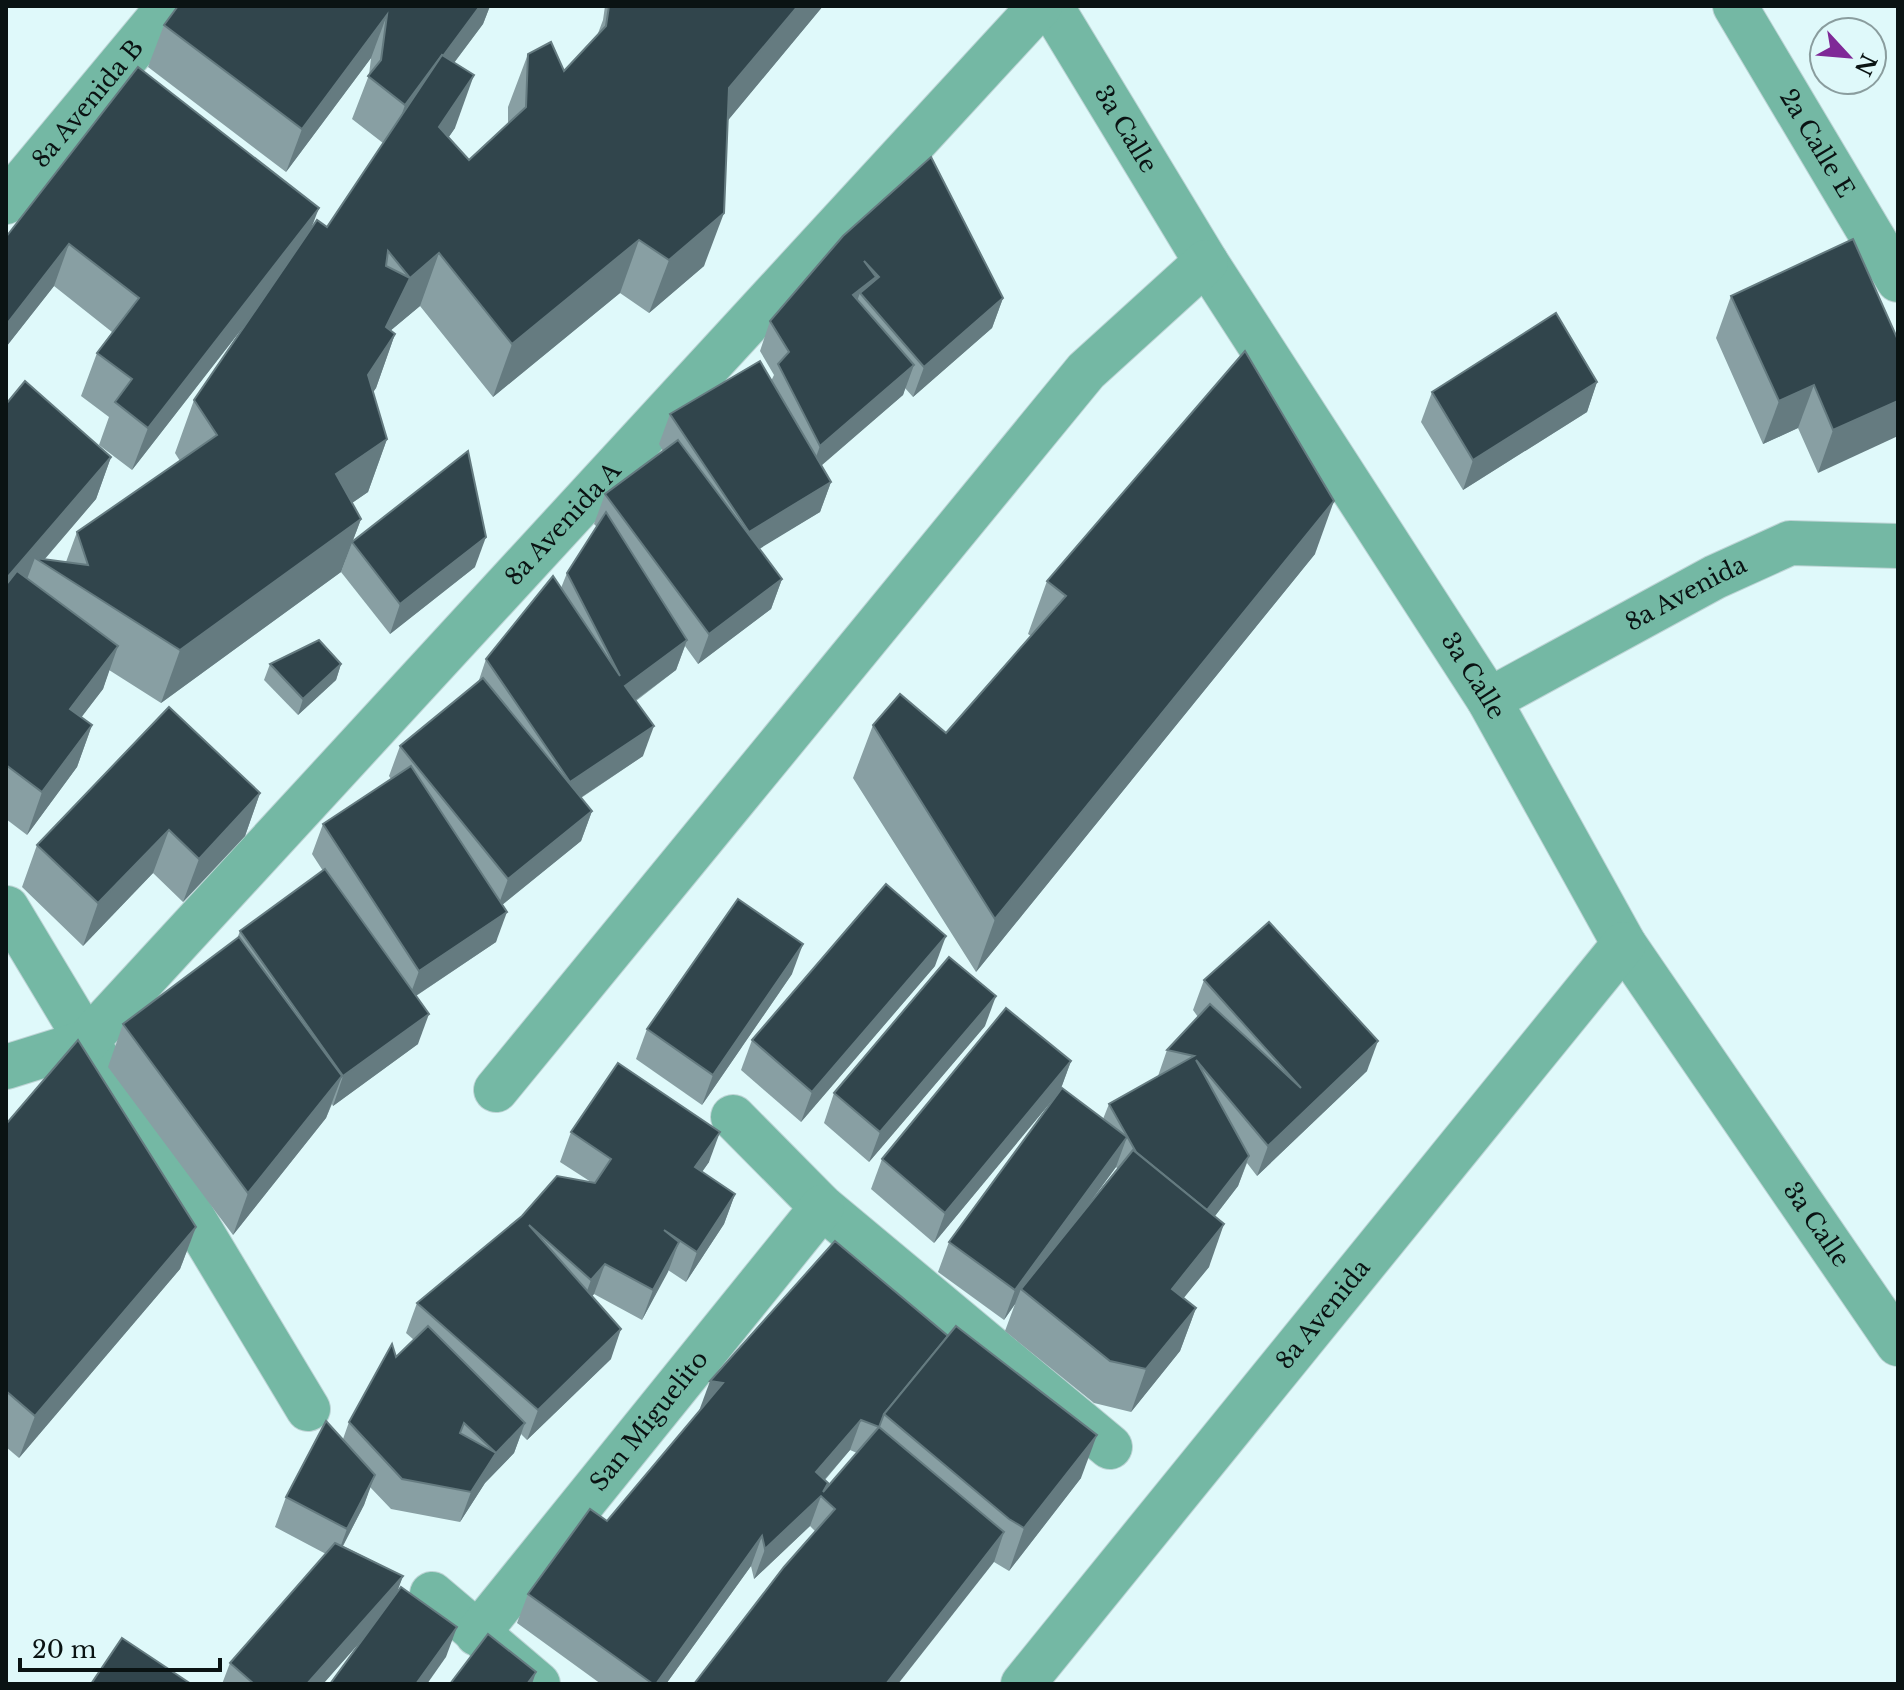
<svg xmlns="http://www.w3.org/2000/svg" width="1904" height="1690" viewBox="0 0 1904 1690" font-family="'Libre Baskerville',serif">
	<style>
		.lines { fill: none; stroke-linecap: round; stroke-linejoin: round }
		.minor-casing { stroke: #bdd4d5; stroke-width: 46 }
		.minor { stroke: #74b8a4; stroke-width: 44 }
		.wall { fill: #889fa3; fill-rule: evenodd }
		.shaded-wall { fill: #657b80 }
		.building { fill: #31454c; stroke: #657b80; stroke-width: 2; fill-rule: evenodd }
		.labels { text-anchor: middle; stroke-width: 8; stroke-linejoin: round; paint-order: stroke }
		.street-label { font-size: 24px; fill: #0a1313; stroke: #dff9fa }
	</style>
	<rect width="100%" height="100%" fill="#dff9fa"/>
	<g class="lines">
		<defs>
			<g id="minor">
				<path id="s1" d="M 1051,6 L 1206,262 L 1489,700 L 1624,944 L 1898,1344"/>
				<path id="s2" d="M 1735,6 L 1898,280"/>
				<path id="s3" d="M 6,202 L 169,6"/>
				<path id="s4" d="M 1489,700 L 1715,577 L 1790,543 L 1898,546"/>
				<polyline points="7,908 308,1409"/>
				<path id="s5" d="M 6,1067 L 86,1042 L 1040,6"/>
				<polyline points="496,1090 1086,371 1206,262"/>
				<polyline points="733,1117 822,1207 1110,1447"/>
				<polyline points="432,1594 538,1684"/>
				<path id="s6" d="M 477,1634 L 822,1207"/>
				<path id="s7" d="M 1023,1684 L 1624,944"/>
			</g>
		</defs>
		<use href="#minor" class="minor-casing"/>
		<use href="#minor" class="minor"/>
	</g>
	<g class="wall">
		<polygon points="490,6 483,24 454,63 455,128 448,138 469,160 508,124 508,107 528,54 564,71 597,36 603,20 605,6 823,6 728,120 704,266 649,313 620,293 493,397 420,306 390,331 395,334 376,388 373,392 387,439 368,492 352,503 361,519 341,572 161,703 109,670 103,689 81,717 92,725 77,767 27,835 6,819 6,404 111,457 96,499 45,559 66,562 77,532 180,461 175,453 194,400 244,326 132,470 99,445 109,417 81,396 97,353 112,332 54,286 6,347 6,237 327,227 383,143 352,119 369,75 371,58 286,172 148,67 164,25"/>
		<polygon points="843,236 1003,298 992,328 913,397 905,388 903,395 821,466 831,482 820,512 759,548 782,579 771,609 698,664 685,646 676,670 636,701 643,756 581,798 592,811 581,841 502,905 496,942 416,996 418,1044 333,1106 332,1104 326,1118 233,1235 108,1067 123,1024 237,939 240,931 323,871 312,854 323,824 391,779 389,776 400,746 478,683 486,659 561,588 567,573 597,527 594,524 605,494 663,451 659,444 670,414 771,381 774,375 760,351 770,321"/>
		<polygon points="1731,296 1898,340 1818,473 1798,428 1763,444 1716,338"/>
		<polygon points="1597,382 1587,412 1463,490 1421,422 1432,392"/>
		<polygon points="352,542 475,567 390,634 341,572"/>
		<polygon points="1315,554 976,972 853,778 873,725 946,733 1031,636 1028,634 1047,581"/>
		<polygon points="270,664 341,664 336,680 298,715 264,680"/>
		<polygon points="260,793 245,836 183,902 153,873 83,946 22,887 37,845"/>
		<polygon points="935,966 801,1122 741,1070 752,1040"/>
		<polygon points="792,974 702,1105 636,1059 647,1029"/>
		<path d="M 1204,980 L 1367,1071 L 1257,1176 L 1247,1163 L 1238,1186 L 1215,1216 L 1209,1267 L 1183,1298 L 1196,1308 L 1180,1351 L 1131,1412 L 1094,1403 L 1005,1331 L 1015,1304 L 1004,1320 L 938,1272 L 949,1242 L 1103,1119 L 1109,1104 L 1158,1076 L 1167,1050 L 1198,1017 L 1193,1010 ZM 1116,1167 L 1118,1169 L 1087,1207 Z"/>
		<polygon points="985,1026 869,1162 824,1123 834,1093"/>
		<polygon points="1071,1061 1060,1091 934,1243 871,1189 882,1159"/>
		<polygon points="6,1124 196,1227 180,1269 19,1458 6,1447"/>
		<polygon points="571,1132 709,1162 702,1172 735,1194 724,1224 686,1282 668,1270 642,1320 594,1294 592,1296 611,1359 527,1440 521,1434 514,1453 485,1483 460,1522 391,1509 370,1487 364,1505 343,1546 403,1576 396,1593 446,1657 366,1635 323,1684 222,1684 230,1663 326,1554 275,1527 286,1497 343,1439 349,1422 396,1357 414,1340 406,1333 417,1303 591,1182 560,1162"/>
		<path d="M 835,1241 L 1081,1478 L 1009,1571 L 994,1562 L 815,1531 L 810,1526 L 754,1579 L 751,1566 L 666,1684 L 601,1684 L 517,1623 L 528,1594 L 607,1521 L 699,1411 ZM 850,1450 L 857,1453 L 827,1488 L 825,1480 Z"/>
	</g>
	<g class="shaded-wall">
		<polygon points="480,6 490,6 483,24 390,148 405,105"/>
		<polygon points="798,6 823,6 710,142 729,88"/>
		<polygon points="387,15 371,58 286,172 302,129"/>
		<polygon points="474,75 455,128 419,180 439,127"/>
		<polygon points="319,208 303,250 132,470 148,428"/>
		<polygon points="724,213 704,266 649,313 669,260"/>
		<polygon points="639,240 620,293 493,397 512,344"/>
		<polygon points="69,244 54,286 6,347 6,325"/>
		<polygon points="439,253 420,306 390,331 395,334 376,388 349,428 386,327 410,278"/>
		<polygon points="876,277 867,301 860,293 851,317 853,295"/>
		<polygon points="1003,298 992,328 913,397 924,367"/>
		<polygon points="914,365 903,395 809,476 820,446"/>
		<polygon points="1597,382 1587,412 1463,490 1473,460"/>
		<polygon points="1814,385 1798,428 1763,444 1779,401"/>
		<polygon points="1898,401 1898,436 1818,473 1833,430"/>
		<polygon points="387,439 368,492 317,527 336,474"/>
		<polygon points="111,457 96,499 42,562 35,558 27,579 6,604 6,579"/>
		<polygon points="831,482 820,512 738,562 749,532"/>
		<polygon points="1334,501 1315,554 976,972 995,919"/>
		<polygon points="361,519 341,572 161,703 180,650"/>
		<polygon points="486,537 475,567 390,634 400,604"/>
		<polygon points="782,579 771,609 698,664 709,634"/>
		<polygon points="687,640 676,670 614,716 625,686"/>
		<polygon points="118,646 103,689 55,752 70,709"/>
		<polygon points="341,664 336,680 298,715 303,699"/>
		<polygon points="92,725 77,767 27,835 42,792"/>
		<polygon points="654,726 643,756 559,812 570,782"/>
		<polygon points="260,793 245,836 183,902 199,859"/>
		<polygon points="592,811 581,841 497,909 508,879"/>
		<polygon points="169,830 153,873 83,946 98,903"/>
		<polygon points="507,912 496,942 408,1001 419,971"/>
		<polygon points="946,936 935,966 801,1122 812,1092"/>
		<polygon points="803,944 792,974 702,1105 713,1075"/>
		<polygon points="996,996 985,1026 869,1162 880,1132"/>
		<polygon points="429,1014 418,1044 333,1106 343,1076"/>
		<polygon points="1378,1041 1367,1071 1257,1176 1268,1146"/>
		<polygon points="1071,1061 1060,1091 934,1243 945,1213"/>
		<polygon points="342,1076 326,1118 233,1235 248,1193"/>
		<polygon points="720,1132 709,1162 684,1197 695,1167"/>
		<polygon points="1127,1137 1116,1167 1024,1291 1021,1289 1015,1304 1004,1320 1015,1290"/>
		<polygon points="1249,1156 1238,1186 1191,1247 1202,1217"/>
		<polygon points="735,1194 724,1224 686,1282 697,1252"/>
		<polygon points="1224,1224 1209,1267 1156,1332 1172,1289"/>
		<polygon points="196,1227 180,1269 19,1458 35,1416"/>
		<polygon points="679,1242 668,1272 642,1320 653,1290"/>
		<polygon points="605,1264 594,1294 580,1310 591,1280"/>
		<polygon points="1196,1308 1180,1351 1131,1412 1146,1369"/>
		<polygon points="621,1329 611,1359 527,1440 538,1410"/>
		<polygon points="710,1381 723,1383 699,1411"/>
		<polygon points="861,1420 850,1450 805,1502 816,1472"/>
		<polygon points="525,1423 514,1453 485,1483 460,1522 471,1492 496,1453"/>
		<polygon points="1097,1435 1081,1478 1009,1571 1024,1528"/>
		<polygon points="375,1475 364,1505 336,1559 347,1529"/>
		<polygon points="821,1496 810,1526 754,1579 765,1549"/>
		<polygon points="1004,1532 994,1562 898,1684 886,1684"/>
		<polygon points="762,1536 751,1566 666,1684 656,1684"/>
		<polygon points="403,1576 392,1606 323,1684 307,1684"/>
		<polygon points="457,1627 446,1657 427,1684 416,1684"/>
		<polygon points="536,1672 532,1684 527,1684"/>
	</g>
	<g class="building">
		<polygon points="178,6 480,6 443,56 442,55 405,105 368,76 381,60 387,15 302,129 164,25"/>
		<path d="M 609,6 L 798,6 L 729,88 L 724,213 L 669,260 L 639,240 L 512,344 L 439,253 L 410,278 L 386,327 L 395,334 L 368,375 L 387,439 L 336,474 L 361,519 L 180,650 L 35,558 L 88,565 L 77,532 L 217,435 L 194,400 L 317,220 L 327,227 L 442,55 L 474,75 L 439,127 L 469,160 L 526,107 L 528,54 L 551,42 L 564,71 L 606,26 ZM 388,251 L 410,278 L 386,266 Z"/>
		<polygon points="138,67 319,208 148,428 115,402 132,379 97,353 139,298 69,244 6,325 6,237"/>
		<polygon points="931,157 1003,298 924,367 860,293 879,277 864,261 876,277 853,295 914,365 820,446 778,364 789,352 770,321 843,236"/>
		<polygon points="1853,239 1898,340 1898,401 1833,430 1814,385 1779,401 1731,296"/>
		<polygon points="1556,313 1597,382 1473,460 1432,392"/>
		<polygon points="1245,351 1334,501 995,919 873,725 900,694 946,733 1066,596 1047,581"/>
		<polygon points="760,361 831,482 749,532 670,414"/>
		<polygon points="25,381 111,457 6,579 6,404"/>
		<polygon points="678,440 782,579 709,634 605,494"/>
		<polygon points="468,451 486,537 400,604 352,542"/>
		<polygon points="606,512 687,640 625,686 654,726 570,782 486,659 553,576 620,676 567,573"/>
		<polygon points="17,571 118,646 70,709 92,725 42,792 6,765 6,585"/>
		<polygon points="319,640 341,664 303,699 270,664"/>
		<polygon points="483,678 592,811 508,879 400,746"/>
		<polygon points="169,707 260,793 199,859 169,830 98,903 37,845"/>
		<polygon points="411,766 507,912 419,971 323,824"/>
		<polygon points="325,869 429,1014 343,1076 240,931"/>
		<polygon points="886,884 946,936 812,1092 752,1040"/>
		<polygon points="738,899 803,944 713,1075 647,1029"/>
		<polygon points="1269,922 1378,1041 1268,1146 1196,1060 1249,1156 1207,1210 1136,1152 1109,1104 1194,1056 1167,1050 1210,1004 1301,1088 1204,980"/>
		<polygon points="239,937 342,1076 248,1193 123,1024"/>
		<polygon points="949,957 996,996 880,1132 834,1093"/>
		<polygon points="1006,1008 1071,1061 945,1213 882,1159"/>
		<polygon points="78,1040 196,1227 35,1416 6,1391 6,1124"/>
		<polygon points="618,1063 720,1132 695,1167 735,1194 697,1252 664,1230 679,1242 653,1290 605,1264 591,1280 529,1225 621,1329 538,1410 417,1303 522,1216 557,1176 595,1183 611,1159 571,1132"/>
		<polygon points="1062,1088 1127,1137 1015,1290 949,1242"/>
		<polygon points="1133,1150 1224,1224 1172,1289 1196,1308 1146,1369 1110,1361 1021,1289"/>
		<polygon points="835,1241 948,1336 884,1414 879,1427 861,1420 816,1472 828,1483 823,1492 879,1427 1004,1532 886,1684 694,1684 784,1567 835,1509 821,1496 765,1549 762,1536 656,1684 653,1684 528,1594 590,1509 607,1521 723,1383 710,1381"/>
		<path d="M 428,1326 L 525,1423 L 496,1453 L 471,1492 L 402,1479 L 349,1422 L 392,1344 L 396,1357 ZM 464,1423 L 496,1453 L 460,1433 Z"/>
		<polygon points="956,1326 1097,1435 1024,1528 1009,1519 884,1414"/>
		<polygon points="326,1421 375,1475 347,1529 286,1497"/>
		<polygon points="335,1543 403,1576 307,1684 254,1684 230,1663"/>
		<polygon points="401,1587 457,1627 416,1684 330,1684"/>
		<polygon points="488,1634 536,1672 527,1684 450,1684"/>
		<polygon points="122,1638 191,1684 91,1684"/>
	</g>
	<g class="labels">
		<g class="street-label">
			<text dy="8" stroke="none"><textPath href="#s3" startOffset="128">8a Avenida B</textPath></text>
			<text dy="8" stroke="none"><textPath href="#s1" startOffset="144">3a Calle</textPath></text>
			<text dy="8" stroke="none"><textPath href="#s2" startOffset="160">2a Calle E</textPath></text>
			<text dy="8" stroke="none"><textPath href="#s5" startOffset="788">8a Avenida A</textPath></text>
			<text dy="8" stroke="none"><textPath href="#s4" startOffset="224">8a Avenida</textPath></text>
			<text dy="8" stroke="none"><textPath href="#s1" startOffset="792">3a Calle</textPath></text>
			<text dy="8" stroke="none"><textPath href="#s1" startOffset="1440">3a Calle</textPath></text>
			<text dy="8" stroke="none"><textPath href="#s7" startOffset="476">8a Avenida</textPath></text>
			<text dy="8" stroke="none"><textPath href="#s6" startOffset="274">San Miguelito</textPath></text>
		</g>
	</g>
	<rect width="1904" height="1690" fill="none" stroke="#0a1313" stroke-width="16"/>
	<g transform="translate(1848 56) rotate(116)"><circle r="38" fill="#dff9fa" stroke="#8a9d9e" stroke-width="2"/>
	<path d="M0-6L14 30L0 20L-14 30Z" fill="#7f2997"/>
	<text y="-12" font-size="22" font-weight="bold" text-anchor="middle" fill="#0a1313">N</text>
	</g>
	<path d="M20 1658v12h200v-12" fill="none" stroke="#0a1313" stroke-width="4"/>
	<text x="32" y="1658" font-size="24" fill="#0a1313" stroke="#dff9fa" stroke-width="6" paint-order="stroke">20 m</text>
</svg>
